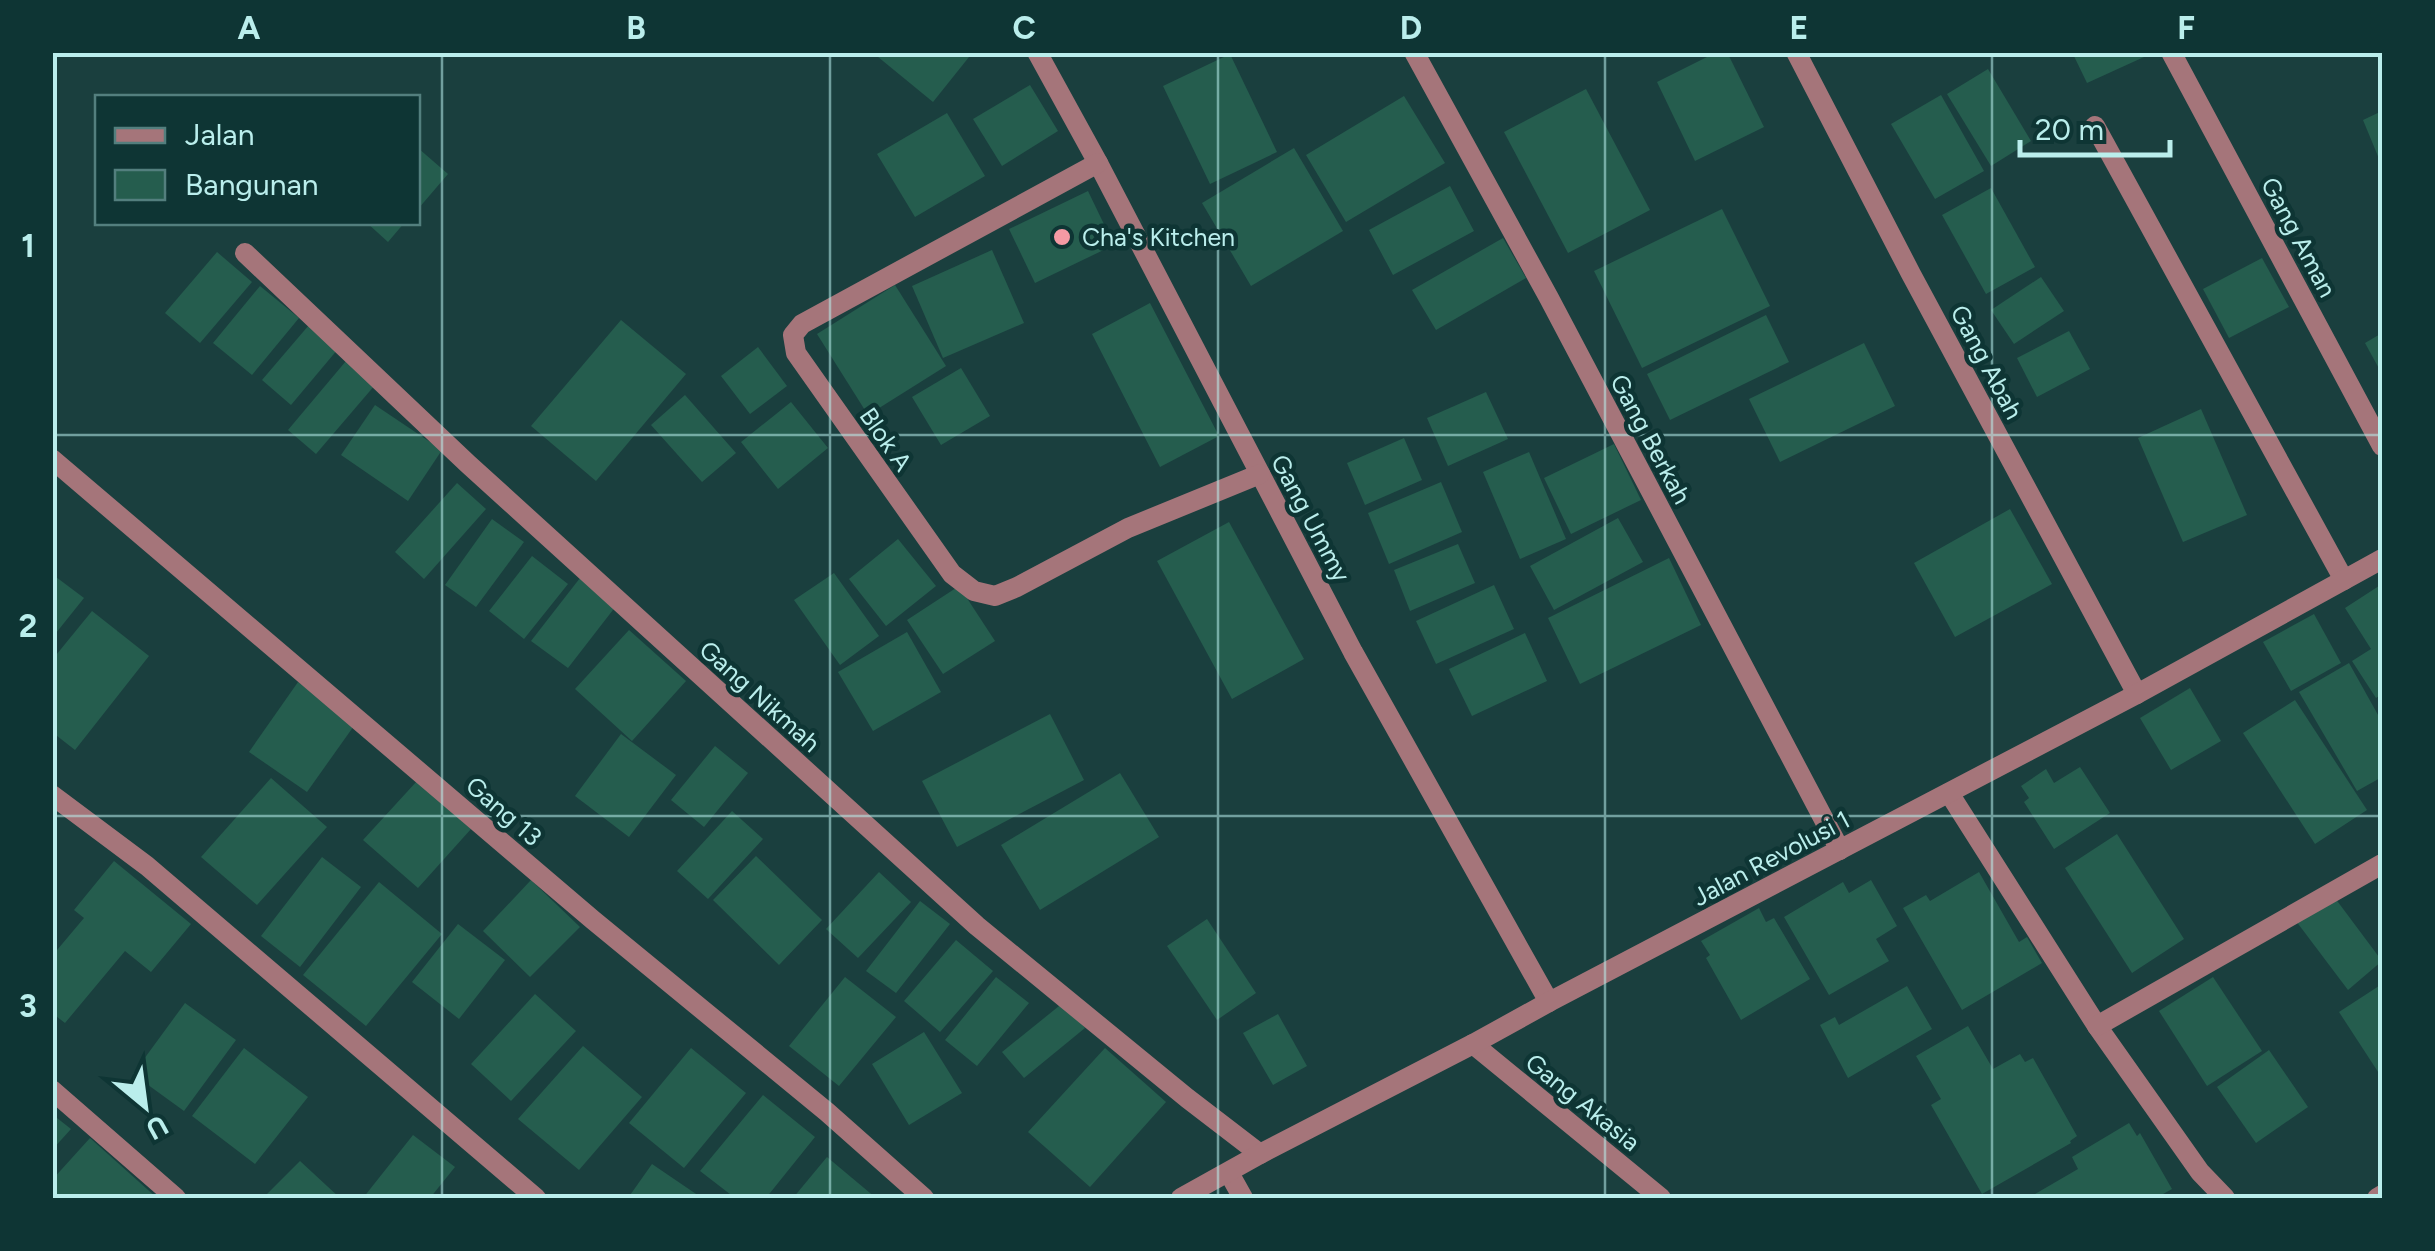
<svg xmlns="http://www.w3.org/2000/svg" width="2435" height="1251" viewBox="0 0 2435 1251" font-family="Figtree,sans-serif">
	<style>
		.building { fill: #255d4e }
		.lines { fill: none; stroke-linecap: round; stroke-linejoin: round }
		.street { stroke: #a5757a; stroke-width: 20 }
		.grid { fill: none; stroke: #baeeec; stroke-width: 2.5; stroke-opacity: 0.55 }
		.poi-dot { fill: #f49aa4; stroke: #0e3534; stroke-width: 4 }
		.labels { text-anchor: middle; stroke-width: 9; stroke-linejoin: round; paint-order: stroke }
		.poi-label { font-size: 25px; fill: #baeeec; stroke: #0e3534; text-anchor: start }
		.street-label { font-size: 25px; fill: #baeeec; stroke: #0e3534 }
		.neatline { fill: none; stroke: #baeeec; stroke-width: 4 }
		.grid-label { font-size: 32px; text-anchor: middle; font-weight: bold; fill: #baeeec }
	</style>
	<rect width="100%" height="100%" fill="#1a3f3e"/>
	<g class="building">
		<polygon points="872,52 973,52 933,102"/>
		<polygon points="1717,52 1727,52 1764,127 1695,161 1657,82"/>
		<polygon points="2072,52 2155,52 2087,83"/>
		<polygon points="1230,54 1277,152 1210,184 1163,86"/>
		<polygon points="1988,69 2031,141 1991,166 1947,94"/>
		<polygon points="1030,85 1058,131 1002,166 973,119"/>
		<polygon points="1586,89 1650,210 1568,253 1504,132"/>
		<polygon points="1941,95 1984,171 1935,199 1891,124"/>
		<polygon points="1404,96 1445,163 1346,222 1306,155"/>
		<polygon points="2382,111 2382,166 2363,120"/>
		<polygon points="947,113 985,176 915,217 877,154"/>
		<polygon points="418,148 448,174 418,209"/>
		<polygon points="1294,148 1343,231 1251,286 1202,203"/>
		<polygon points="1450,186 1474,231 1393,275 1369,230"/>
		<polygon points="1991,188 2035,267 1986,294 1942,215"/>
		<polygon points="1088,191 1114,245 1035,283 1009,229"/>
		<polygon points="1722,209 1770,306 1642,368 1594,271"/>
		<polygon points="366,222 405,222 388,242"/>
		<polygon points="1503,238 1526,278 1436,330 1412,290"/>
		<polygon points="992,250 1024,323 943,358 912,286"/>
		<polygon points="217,252 252,282 200,343 165,313"/>
		<polygon points="2262,258 2289,307 2229,338 2203,289"/>
		<polygon points="2041,277 2064,311 2014,344 1991,310"/>
		<polygon points="895,285 946,366 868,415 817,334"/>
		<polygon points="260,286 299,318 252,375 213,343"/>
		<polygon points="1150,303 1219,436 1160,467 1092,334"/>
		<polygon points="1766,315 1789,362 1670,420 1647,374"/>
		<polygon points="621,320 686,374 596,481 531,426"/>
		<polygon points="309,325 338,349 291,405 262,380"/>
		<polygon points="2069,331 2090,369 2037,397 2017,358"/>
		<polygon points="2382,333 2382,374 2365,343"/>
		<polygon points="1864,343 1895,406 1780,462 1749,399"/>
		<polygon points="758,347 787,386 750,414 721,376"/>
		<polygon points="346,361 375,385 316,454 288,430"/>
		<polygon points="961,368 990,416 941,445 912,397"/>
		<polygon points="1486,392 1508,439 1448,466 1427,418"/>
		<polygon points="685,395 736,453 702,482 651,425"/>
		<polygon points="791,402 828,448 778,489 741,442"/>
		<polygon points="375,405 442,450 408,501 341,455"/>
		<polygon points="2201,409 2247,515 2183,542 2138,438"/>
		<polygon points="1404,438 1422,480 1365,505 1347,463"/>
		<polygon points="1614,444 1641,500 1571,534 1544,478"/>
		<polygon points="1529,452 1566,539 1520,559 1483,472"/>
		<polygon points="1441,482 1462,532 1389,564 1368,513"/>
		<polygon points="457,483 486,509 424,579 395,552"/>
		<polygon points="2010,509 2052,584 1955,637 1914,563"/>
		<polygon points="1618,518 1643,562 1554,610 1530,566"/>
		<polygon points="492,519 524,542 476,607 445,585"/>
		<polygon points="1229,522 1304,659 1232,699 1157,561"/>
		<polygon points="898,539 936,586 886,626 849,579"/>
		<polygon points="1458,544 1475,583 1410,611 1394,570"/>
		<polygon points="532,556 568,584 524,639 489,611"/>
		<polygon points="1669,558 1701,625 1580,684 1548,618"/>
		<polygon points="834,573 879,636 840,665 794,600"/>
		<polygon points="52,574 84,598 52,638"/>
		<polygon points="580,578 616,606 568,668 531,641"/>
		<polygon points="2382,584 2382,694 2376,698 2352,661 2371,649 2345,608"/>
		<polygon points="1494,585 1514,629 1436,664 1416,621"/>
		<polygon points="959,586 995,641 943,674 907,620"/>
		<polygon points="92,611 149,656 75,750 52,732 52,660"/>
		<polygon points="2314,614 2341,663 2291,691 2263,642"/>
		<polygon points="629,630 686,681 632,741 575,689"/>
		<polygon points="907,632 941,692 873,731 838,672"/>
		<polygon points="1525,633 1547,681 1472,716 1449,669"/>
		<polygon points="2349,663 2382,722 2382,777 2357,791 2299,692"/>
		<polygon points="298,682 356,723 307,792 249,752"/>
		<polygon points="2190,688 2221,741 2171,770 2140,718"/>
		<polygon points="2295,700 2367,810 2315,844 2243,733"/>
		<polygon points="1050,714 1084,780 957,847 922,781"/>
		<polygon points="621,734 676,775 629,837 575,796"/>
		<polygon points="715,746 748,773 704,827 671,800"/>
		<polygon points="2080,767 2110,813 2054,849 2024,802 2029,798 2021,786 2046,769 2054,783"/>
		<polygon points="1120,773 1159,837 1040,910 1001,845"/>
		<polygon points="271,778 327,827 257,905 201,857"/>
		<polygon points="417,781 471,829 418,888 363,840"/>
		<polygon points="732,811 763,839 708,899 677,871"/>
		<polygon points="2117,834 2184,939 2132,973 2065,868"/>
		<polygon points="756,856 822,920 779,965 713,900"/>
		<polygon points="322,857 361,887 300,967 261,936"/>
		<polygon points="114,861 191,924 151,972 125,951 65,1023 52,1013 52,956 84,918 74,910"/>
		<polygon points="879,872 911,902 858,958 826,929"/>
		<polygon points="1979,872 2019,942 2027,937 2042,963 1962,1010 1903,908 1926,895 1930,901"/>
		<polygon points="531,880 580,927 530,977 483,931"/>
		<polygon points="1871,880 1897,926 1876,939 1889,961 1829,995 1784,917 1843,882 1849,893"/>
		<polygon points="379,882 442,934 366,1026 303,975"/>
		<polygon points="2332,894 2382,961 2348,990 2296,921"/>
		<polygon points="920,901 950,924 896,993 866,971"/>
		<polygon points="1759,908 1766,922 1774,918 1810,979 1741,1020 1706,958 1710,955 1701,941"/>
		<polygon points="1207,919 1256,993 1217,1020 1167,946"/>
		<polygon points="458,924 505,960 459,1019 412,982"/>
		<polygon points="956,940 993,971 940,1032 904,1001"/>
		<polygon points="845,977 896,1017 839,1086 789,1046"/>
		<polygon points="996,977 1029,1003 977,1066 945,1040"/>
		<polygon points="2213,977 2262,1051 2207,1086 2159,1011"/>
		<polygon points="2382,984 2382,1078 2339,1012"/>
		<polygon points="1907,986 1932,1029 1848,1078 1820,1025 1835,1017 1839,1025"/>
		<polygon points="535,994 576,1031 511,1101 471,1064"/>
		<polygon points="1064,1002 1085,1028 1024,1078 1002,1052"/>
		<polygon points="185,1003 236,1040 184,1111 133,1074"/>
		<polygon points="1278,1014 1307,1066 1273,1085 1243,1033"/>
		<polygon points="1968,1026 1993,1069 2020,1054 2025,1062 2033,1058 2077,1136 2070,1141 2071,1143 1982,1194 1931,1105 1941,1099 1916,1056"/>
		<polygon points="924,1032 962,1093 909,1125 872,1064"/>
		<polygon points="583,1046 642,1097 579,1170 518,1119"/>
		<polygon points="244,1048 308,1097 255,1164 192,1116"/>
		<polygon points="691,1048 746,1093 684,1168 629,1123"/>
		<polygon points="1105,1048 1166,1102 1090,1187 1028,1132"/>
		<polygon points="2269,1050 2308,1107 2256,1143 2217,1087"/>
		<polygon points="763,1095 815,1137 766,1198 735,1198 700,1171"/>
		<polygon points="52,1114 71,1129 52,1150"/>
		<polygon points="2129,1123 2137,1136 2140,1133 2172,1189 2156,1198 2028,1198 2078,1169 2072,1157"/>
		<polygon points="413,1135 455,1167 430,1198 363,1198"/>
		<polygon points="90,1138 157,1198 52,1198 52,1180"/>
		<polygon points="827,1157 876,1198 793,1198"/>
		<polygon points="300,1161 340,1198 263,1198"/>
		<polygon points="652,1164 702,1198 628,1198"/>
	</g>
	<g class="lines">
		<g class="street">
			<polyline points="1037,52 1098,163 1353,652 1549,1002"/>
			<polyline points="1414,52 1549,298 1840,850"/>
			<polyline points="1796,52 1911,274 2137,694"/>
			<polyline points="2171,52 2382,446"/>
			<polyline points="2095,126 2344,580"/>
			<polyline points="1098,163 802,324 793,335 796,353 952,574 974,591 995,596 1017,587 1128,528 1260,474"/>
			<polyline points="245,253 468,464 977,926 1187,1098 1260,1154"/>
			<polyline points="52,459 593,920 827,1112 924,1198"/>
			<polyline points="1949,793 2097,1026 2200,1172 2225,1198"/>
			<polyline points="52,795 147,866 536,1198"/>
			<polyline points="2097,1026 2382,864"/>
			<polyline points="1473,1044 1661,1198"/>
			<polyline points="52,1090 176,1198"/>
			<polyline points="1229,1173 1243,1198"/>
			<polyline points="1181,1198 1260,1154 1473,1044 1549,1002 2137,694 2382,559"/>
			<polyline points="2377,1198 2382,1195"/>
		</g>
	</g>
	<path class="grid" d="M 442,52 L 442,1198M 830,52 L 830,1198M 1218,52 L 1218,1198M 1605,52 L 1605,1198M 1992,52 L 1992,1198M 52,435 L 2382,435M 52,816 L 2382,816"/>
	<circle class="poi-dot" cx="1062" cy="237" r="10"/>
	<g class="labels">
		<g class="poi-label">
			<text x="1082" y="246">Cha's Kitchen</text>
		</g>
		<g class="street-label">
			<text transform="translate(2299 237) rotate(62)" y="9">Gang Aman</text>
			<text transform="translate(1987 362) rotate(62)" y="9">Gang Abah</text>
			<text transform="translate(886 439) rotate(55)" y="9">Blok A</text>
			<text transform="translate(1651 439) rotate(62)" y="9">Gang Berkah</text>
			<text transform="translate(1311 518) rotate(62)" y="9">Gang Ummy</text>
			<text transform="translate(760 696) rotate(42)" y="9">Gang Nikmah</text>
			<text transform="translate(504 811) rotate(41)" y="9">Gang 13</text>
			<text transform="translate(1771 858) rotate(-28)" y="9">Jalan Revolusi 1</text>
			<text transform="translate(1583 1102) rotate(39)" y="9">Gang Akasia</text>
		</g>
	</g>
	<rect width="2435" height="1251" fill="none" stroke="#0e3534" stroke-width="110"/>
	<rect x="95" y="95" width="325" height="130" fill="#0e3534" stroke="#537f7e" stroke-width="2.5"/>
	<rect x="115" y="128" width="50" height="15" fill="#a5757a" stroke="#537f7e" stroke-width="2.5"/>
	<text x="185" y="145" font-size="30" fill="#baeeec">Jalan</text>
	<rect x="115" y="170" width="50" height="30" fill="#255d4e" stroke="#537f7e" stroke-width="2.5"/>
	<text x="185" y="195" font-size="30" fill="#baeeec">Bangunan</text>
	<g transform="translate(145 1106) rotate(151)" stroke="#0e3534" stroke-width="8" paint-order="stroke">
	<path d="M0-8L18 38L0 25L-18 38Z" fill="#baeeec"/>
	<text y="-15" font-size="28" font-weight="bold" text-anchor="middle" fill="#baeeec">U</text>
	</g>
	<path d="M2020 140v15h150v-15" fill="none" stroke="#baeeec" stroke-width="5"/>
	<text x="2035" y="140" font-size="30" fill="#baeeec" stroke="#0e3534" stroke-width="8" paint-order="stroke">20 m</text>
	<rect x="55" y="55" width="2325" height="1141" class="neatline"/>
	<g class="grid-label">
		<text x="249" y="39">A</text>
		<text x="636" y="39">B</text>
		<text x="1024" y="39">C</text>
		<text x="1411" y="39">D</text>
		<text x="1799" y="39">E</text>
		<text x="2186" y="39">F</text>
		<text x="28" y="257">1</text>
		<text x="28" y="637">2</text>
		<text x="28" y="1017">3</text>
	</g>
</svg>
